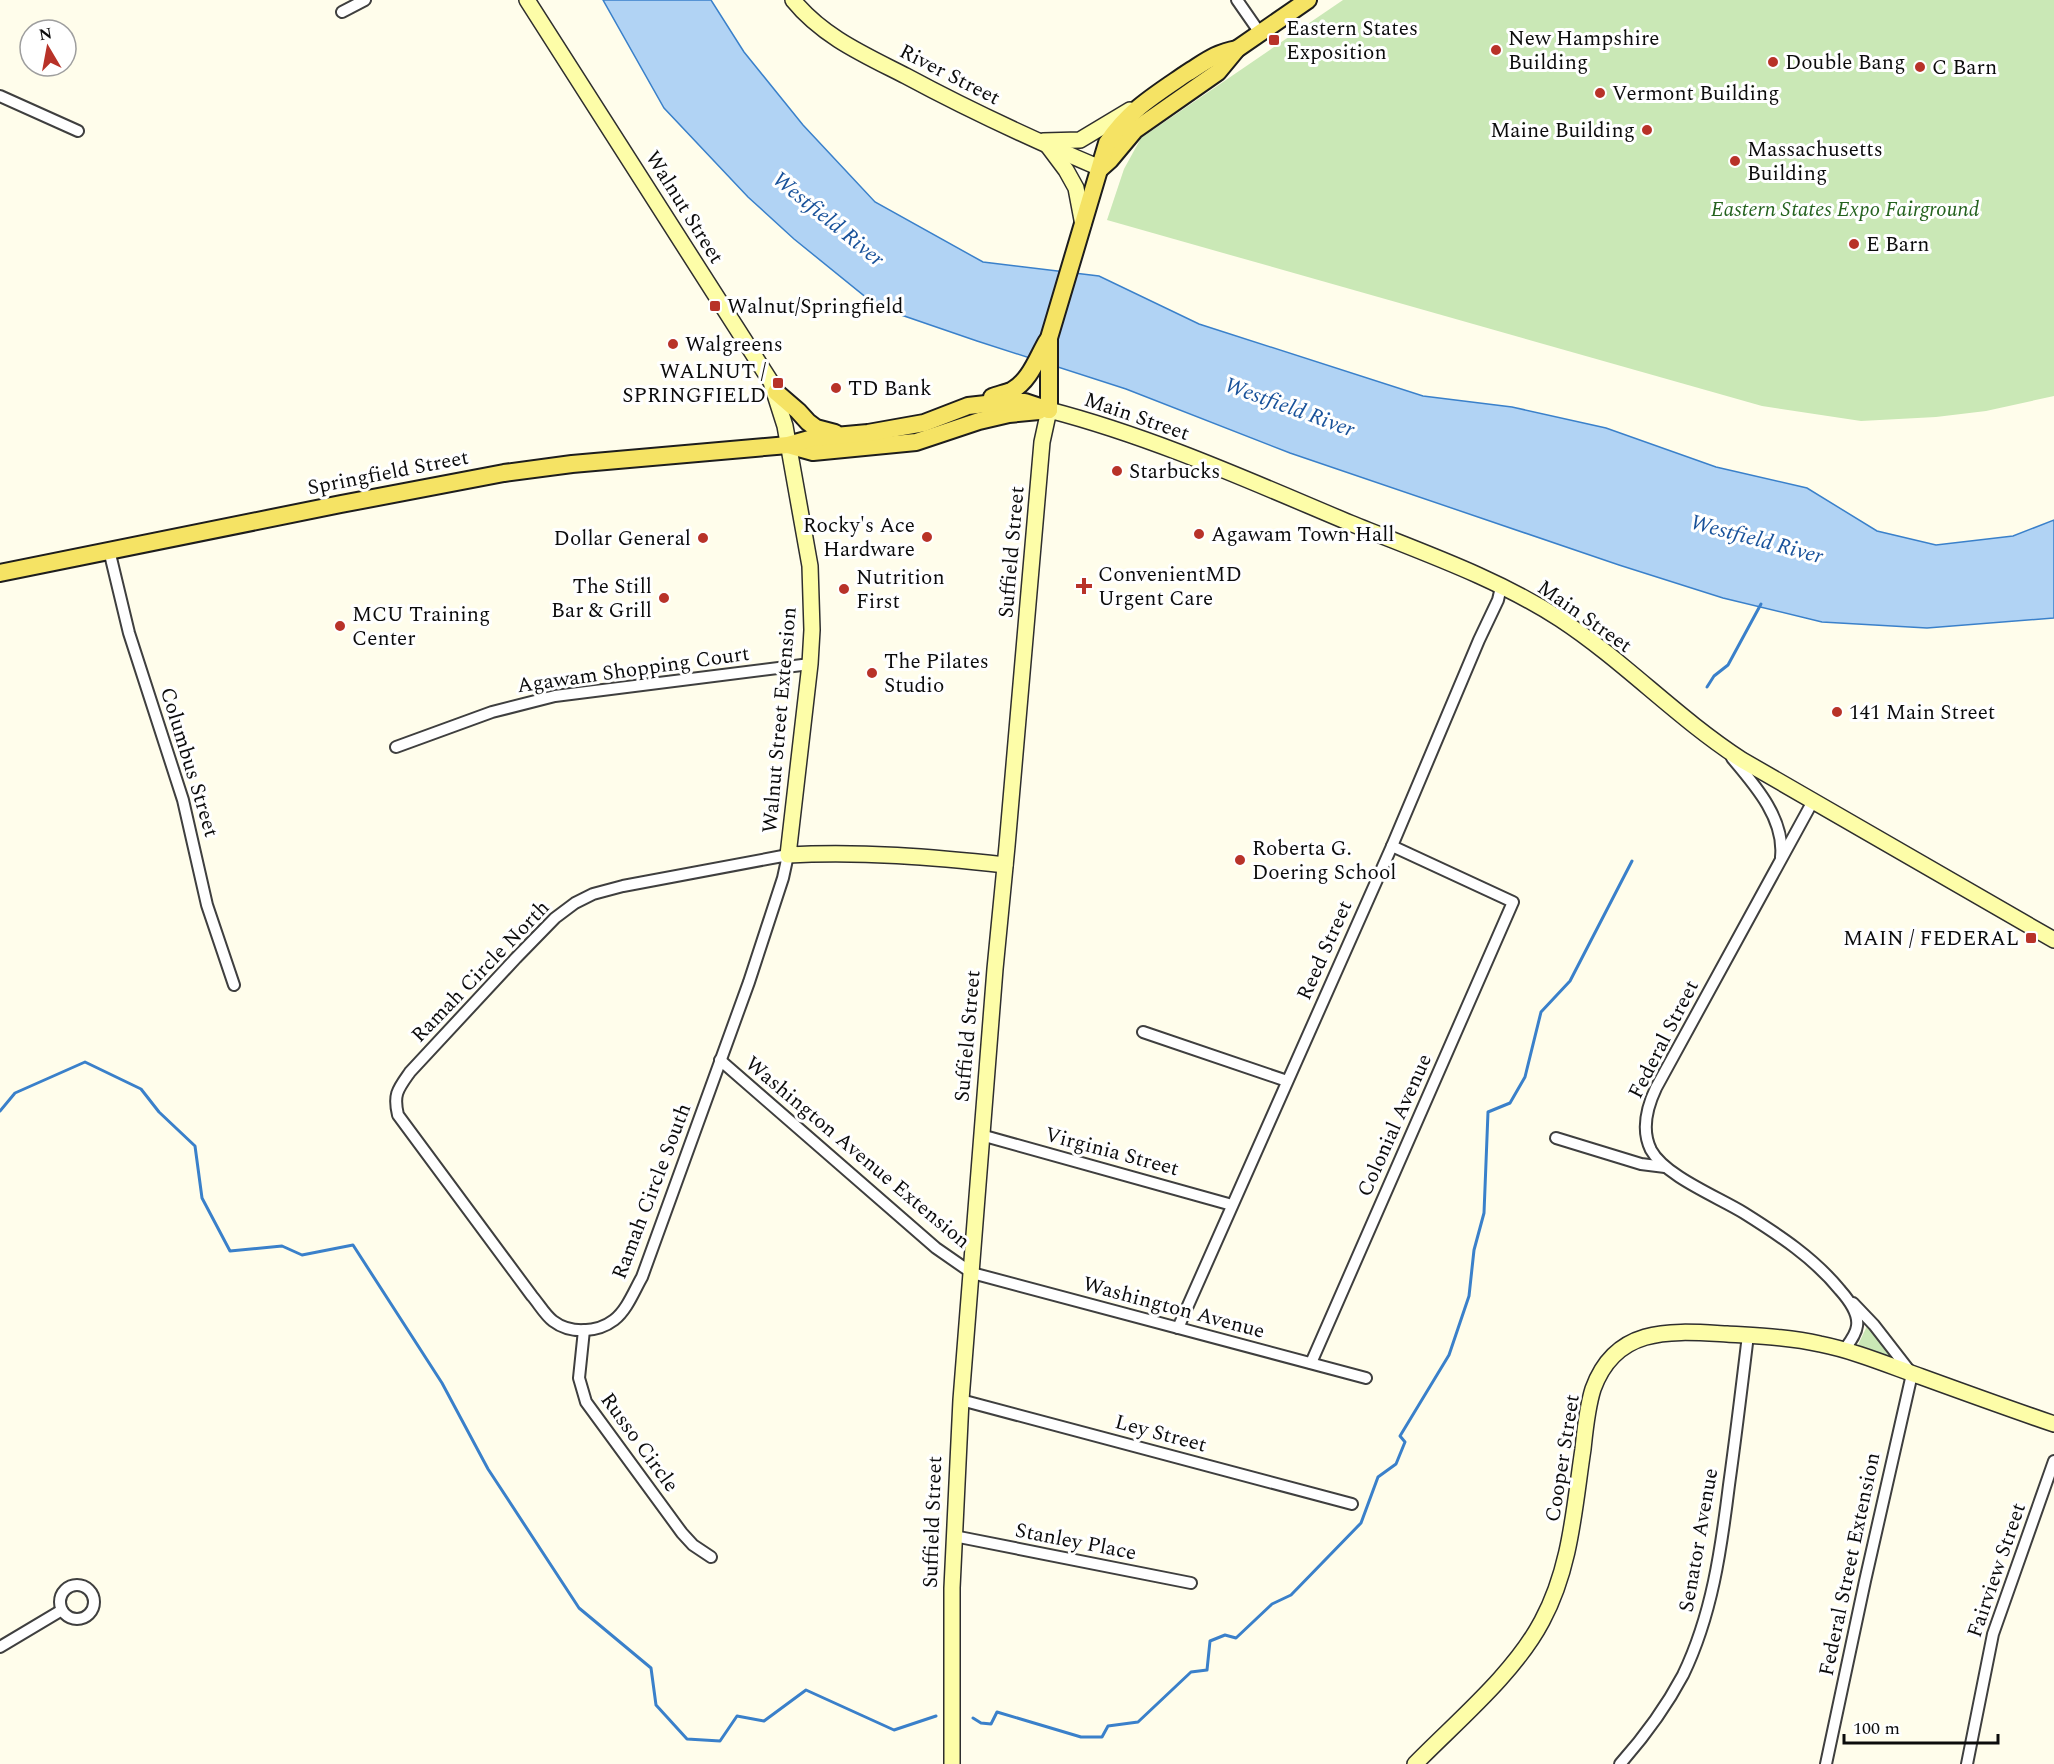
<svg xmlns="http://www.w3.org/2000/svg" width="2054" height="1764" viewBox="0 0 2054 1764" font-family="Spectral,serif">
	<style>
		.green { fill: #cae8b6 }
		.water { fill: #b1d3f4; stroke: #3a80ca; stroke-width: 1.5 }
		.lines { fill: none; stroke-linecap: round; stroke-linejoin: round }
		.stream { stroke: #3a80ca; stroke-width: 3 }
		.street-casing { stroke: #3f3f3f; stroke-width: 14 }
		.secondary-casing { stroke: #2e2e2e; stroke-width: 18 }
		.primary-casing { stroke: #1d1d1d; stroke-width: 20 }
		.street { stroke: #fff; stroke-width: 10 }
		.secondary { stroke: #fdfda8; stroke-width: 15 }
		.primary { stroke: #f5e364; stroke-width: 16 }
		.poi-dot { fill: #b83228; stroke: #fff; stroke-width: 2 }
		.labels { text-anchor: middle; stroke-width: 6; stroke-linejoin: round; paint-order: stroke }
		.poi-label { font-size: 21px; fill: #0c0c0c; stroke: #fff; text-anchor: start }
		.street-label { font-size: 21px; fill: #0c0c0c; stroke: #fff }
		.park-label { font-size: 21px; font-style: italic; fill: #24621e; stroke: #fff }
		.water-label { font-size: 22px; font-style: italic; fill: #19529a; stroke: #fff }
	</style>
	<rect width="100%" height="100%" fill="#fffdeb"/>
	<g class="green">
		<polygon points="1343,0 2054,0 2054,396 1986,411 1936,417 1861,421 1762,406 1107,220 1124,169 1141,138"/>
		<polygon points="1867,1326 1894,1358 1858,1345"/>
	</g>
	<polygon class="water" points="603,0 711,0 744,52 803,125 875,202 983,262 1099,276 1199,324 1423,396 1512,407 1606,428 1716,467 1807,488 1877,531 1936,545 2013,536 2054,520 2054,618 1927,628 1822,622 1723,598 1619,565 1290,453 1126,389 977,341 878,307 794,239 748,197 664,108"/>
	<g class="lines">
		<g class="stream">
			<polyline points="1707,687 1714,676 1728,665 1761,604"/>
			<polyline points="0,1111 15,1093 85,1062 141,1089 159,1112 195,1146 202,1198 230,1251 282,1246 302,1255 353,1245 442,1383 488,1469 579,1608 651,1668 656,1705 687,1739 720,1741 737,1716 764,1721 806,1690 894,1730 936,1716"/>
			<polyline points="973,1718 981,1723 991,1724 997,1712 1081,1737 1102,1737 1108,1726 1138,1722 1191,1672 1207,1670 1210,1641 1225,1635 1236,1638 1272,1604 1291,1595 1361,1523 1378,1477 1396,1464 1405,1442 1400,1436 1449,1355 1469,1296 1474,1250 1484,1213 1488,1112 1510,1103 1525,1077 1541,1012 1570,981 1632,861"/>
		</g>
		<defs>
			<g id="street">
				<polyline points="1237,0 1260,33"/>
				<polyline points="342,12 365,0"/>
				<polyline points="0,96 78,131"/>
				<polyline points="109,550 129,633 183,800 207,905 234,985"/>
				<polyline points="396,747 492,712 555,696 810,664"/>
				<path d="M 1732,758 C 1755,785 1785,819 1781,857"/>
				<path d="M 1813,801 L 1656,1088 C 1647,1107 1641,1130 1651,1150 C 1665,1176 1718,1197 1744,1213 C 1779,1235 1814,1258 1840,1290 C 1848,1299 1859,1313 1857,1326 C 1856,1335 1849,1343 1844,1350"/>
				<path d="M 788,855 L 783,878 L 749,982 L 642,1277 C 634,1291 627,1310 614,1320 C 597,1333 570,1334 553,1321 C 545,1315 539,1304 532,1296 L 398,1115 C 393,1094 398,1089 410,1072 L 516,958 L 555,918 L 575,903 L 593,894 L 623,886 Z"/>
				<polyline points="1143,1032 1287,1081"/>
				<polyline points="720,1060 936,1248 972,1273 1366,1378"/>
				<polyline points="981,1135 1232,1205"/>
				<polyline points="1556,1138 1641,1164 1665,1167"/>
				<polyline points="1178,1328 1392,846 1479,640 1498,600 1501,587"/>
				<polyline points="584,1330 579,1378 586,1402 682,1533 693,1545 711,1557"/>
				<polyline points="1311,1363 1513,902 1392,846"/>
				<polyline points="961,1400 1352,1504"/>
				<polyline points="954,1536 1191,1583"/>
				<circle cx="77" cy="1602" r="17"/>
				<polyline points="0,1647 62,1610"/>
				<path d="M 1620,1764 C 1644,1737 1666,1707 1683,1675 C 1712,1615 1721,1550 1729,1485 C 1736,1435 1742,1385 1748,1335"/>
				<polyline points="1826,1764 1865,1581 1912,1374 1874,1325 1853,1303"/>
				<polyline points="1967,1764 1993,1634 2054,1461"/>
			</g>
			<g id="secondary">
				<path d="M 527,0 L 771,382 L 785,426 L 810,566 L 812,630 L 810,664 L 788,855 C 861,851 933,857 1005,865"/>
				<path d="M 793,0 C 823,37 865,55 906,76 C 969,110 1034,140 1100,168"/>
				<polyline points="1043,141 1080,140 1130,110"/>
				<polyline points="1048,146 1066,170 1076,188 1083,225"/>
				<path d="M 952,1764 L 952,1588 L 961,1400 L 995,969 L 1007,846 L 1042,442 L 1049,410 C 1153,437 1250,481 1350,523 C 1421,552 1495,577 1560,619 C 1624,661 1677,718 1742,760 L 2054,940"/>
				<path d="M 1415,1764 C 1457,1721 1514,1674 1542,1621 C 1571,1567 1574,1508 1583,1449 C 1585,1430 1587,1408 1593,1389 C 1616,1325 1672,1331 1727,1334 C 1758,1336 1789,1337 1820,1344 C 1855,1351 1888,1365 1922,1377 C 1966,1393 2010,1409 2054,1424"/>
			</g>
			<g id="primary">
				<polyline points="1101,168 1110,160 1135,130 1218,72 1237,49 1308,0"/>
				<polyline points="776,392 798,411 808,422 816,428 835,433"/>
				<path d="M 992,397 C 998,395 1005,393 1011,391 C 1030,381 1037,358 1047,341"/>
				<path d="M 1049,410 L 1049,338 L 1107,143 C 1129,110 1155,95 1187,73 C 1205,62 1215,53 1237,49"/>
				<polyline points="788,445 813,452 916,442 979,421 1009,414 1039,411"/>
				<polyline points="0,573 341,504 504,473 572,464 788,445 813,438 868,433 924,423 968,406 1004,402 1025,402 1049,410"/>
			</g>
		</defs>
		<use href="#street" class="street-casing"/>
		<use href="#secondary" class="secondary-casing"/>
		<use href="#primary" class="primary-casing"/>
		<use href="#street" class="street"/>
		<use href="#secondary" class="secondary"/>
		<use href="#primary" class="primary"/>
	</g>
	<g class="poi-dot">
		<rect x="1268" y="34" width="12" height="12" rx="3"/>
		<circle cx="1496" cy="50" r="6"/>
		<circle cx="1773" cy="62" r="6"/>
		<circle cx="1920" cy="67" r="6"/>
		<circle cx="1600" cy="93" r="6"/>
		<circle cx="1647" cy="130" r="6"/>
		<circle cx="1735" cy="161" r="6"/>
		<circle cx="1854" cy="244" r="6"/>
		<rect x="709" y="300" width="12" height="12" rx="3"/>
		<circle cx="673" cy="344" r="6"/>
		<rect x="772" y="377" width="12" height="12" rx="3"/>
		<circle cx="836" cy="388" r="6"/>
		<circle cx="1117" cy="471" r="6"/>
		<circle cx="1199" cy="534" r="6"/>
		<circle cx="927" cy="537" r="6"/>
		<circle cx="703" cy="538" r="6"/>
		<path d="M1081 577h6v6h6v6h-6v6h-6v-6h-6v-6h6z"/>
		<circle cx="844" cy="589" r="6"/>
		<circle cx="664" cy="598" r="6"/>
		<circle cx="340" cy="626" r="6"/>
		<circle cx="872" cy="673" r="6"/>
		<circle cx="1837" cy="712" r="6"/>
		<circle cx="1240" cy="860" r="6"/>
		<rect x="2025" y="932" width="12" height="12" rx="3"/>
	</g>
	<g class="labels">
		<g class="poi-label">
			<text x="1286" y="35">Eastern States<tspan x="1286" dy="24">Exposition</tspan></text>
			<text x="1508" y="45">New Hampshire<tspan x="1508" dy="24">Building</tspan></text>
			<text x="1785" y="69">Double Bang</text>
			<text x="1932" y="74">C Barn</text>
			<text x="1612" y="100">Vermont Building</text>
			<text x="1635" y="137" text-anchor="end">Maine Building</text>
			<text x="1747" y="156">Massachusetts<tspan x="1747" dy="24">Building</tspan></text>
			<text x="1866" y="251">E Barn</text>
			<text x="727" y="313">Walnut/Springfield</text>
			<text x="685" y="351">Walgreens</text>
			<text x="766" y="378" text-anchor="end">WALNUT /<tspan x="766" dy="24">SPRINGFIELD</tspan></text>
			<text x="848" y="395">TD Bank</text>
			<text x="1129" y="478">Starbucks</text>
			<text x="915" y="532" text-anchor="end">Rocky's Ace<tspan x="915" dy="24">Hardware</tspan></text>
			<text x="1211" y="541">Agawam Town Hall</text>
			<text x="691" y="545" text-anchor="end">Dollar General</text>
			<text x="1098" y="581">ConvenientMD<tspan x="1098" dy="24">Urgent Care</tspan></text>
			<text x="856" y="584">Nutrition<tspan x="856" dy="24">First</tspan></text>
			<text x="652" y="593" text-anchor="end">The Still<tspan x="652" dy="24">Bar &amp; Grill</tspan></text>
			<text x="352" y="621">MCU Training<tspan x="352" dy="24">Center</tspan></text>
			<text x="884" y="668">The Pilates<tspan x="884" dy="24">Studio</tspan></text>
			<text x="1849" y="719">141 Main Street</text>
			<text x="1252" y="855">Roberta G.<tspan x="1252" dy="24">Doering School</tspan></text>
			<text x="2019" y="945" text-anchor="end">MAIN / FEDERAL</text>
		</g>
		<g class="street-label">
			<text transform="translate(950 74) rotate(27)" y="7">River Street</text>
			<text transform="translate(685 207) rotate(58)" y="7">Walnut Street</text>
			<text transform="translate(1137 416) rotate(19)" y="7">Main Street</text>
			<text transform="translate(388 472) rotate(-11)" y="7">Springfield Street</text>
			<text transform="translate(1011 552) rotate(-85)" y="7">Suffield Street</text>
			<text transform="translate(1585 616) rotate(35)" y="7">Main Street</text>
			<text transform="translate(633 669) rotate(-8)" y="7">Agawam Shopping Court</text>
			<text transform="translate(779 720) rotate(-85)" y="7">Walnut Street Extension</text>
			<text transform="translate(190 762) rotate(73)" y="7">Columbus Street</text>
			<text transform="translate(1324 950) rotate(-66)" y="7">Reed Street</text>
			<text transform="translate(480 971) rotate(-46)" y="7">Ramah Circle North</text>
			<text transform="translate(967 1036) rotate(-85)" y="7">Suffield Street</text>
			<text transform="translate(1663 1039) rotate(-63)" y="7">Federal Street</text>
			<text transform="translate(1394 1125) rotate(-66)" y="7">Colonial Avenue</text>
			<text transform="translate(1112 1151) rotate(15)" y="7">Virginia Street</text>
			<text transform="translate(858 1152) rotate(40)" y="7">Washington Avenue Extension</text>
			<text transform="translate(651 1191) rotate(-69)" y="7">Ramah Circle South</text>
			<text transform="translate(1174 1307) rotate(15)" y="7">Washington Avenue</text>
			<text transform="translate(1161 1433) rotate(15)" y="7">Ley Street</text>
			<text transform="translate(640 1442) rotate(54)" y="7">Russo Circle</text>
			<text transform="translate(1562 1458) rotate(-81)" y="7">Cooper Street</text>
			<text transform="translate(932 1522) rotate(-88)" y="7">Suffield Street</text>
			<text transform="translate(1698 1540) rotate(-80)" y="7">Senator Avenue</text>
			<text transform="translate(1076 1541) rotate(11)" y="7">Stanley Place</text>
			<text transform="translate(1849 1564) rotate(-78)" y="7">Federal Street Extension</text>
			<text transform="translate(1996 1570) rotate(-71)" y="7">Fairview Street</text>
		</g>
		<g class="park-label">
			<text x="1845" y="216">Eastern States Expo Fairground</text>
		</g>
		<g class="water-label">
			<text transform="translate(829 218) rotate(39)" y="8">Westfield River</text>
			<text transform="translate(1290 406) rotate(20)" y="8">Westfield River</text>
			<text transform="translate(1757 538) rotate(15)" y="8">Westfield River</text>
		</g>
	</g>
	<g transform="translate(48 48) rotate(350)"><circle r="28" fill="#ffffff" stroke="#9e9e9e" stroke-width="1.5"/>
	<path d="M0-4.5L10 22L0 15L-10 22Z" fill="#b83228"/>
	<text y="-9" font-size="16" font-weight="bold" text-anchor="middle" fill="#0c0c0c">N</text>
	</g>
	<path d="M1844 1734v9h154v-9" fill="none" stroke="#0c0c0c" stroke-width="3"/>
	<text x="1853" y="1734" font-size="18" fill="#0c0c0c" stroke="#ffffff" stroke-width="4.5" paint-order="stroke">100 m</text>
</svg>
